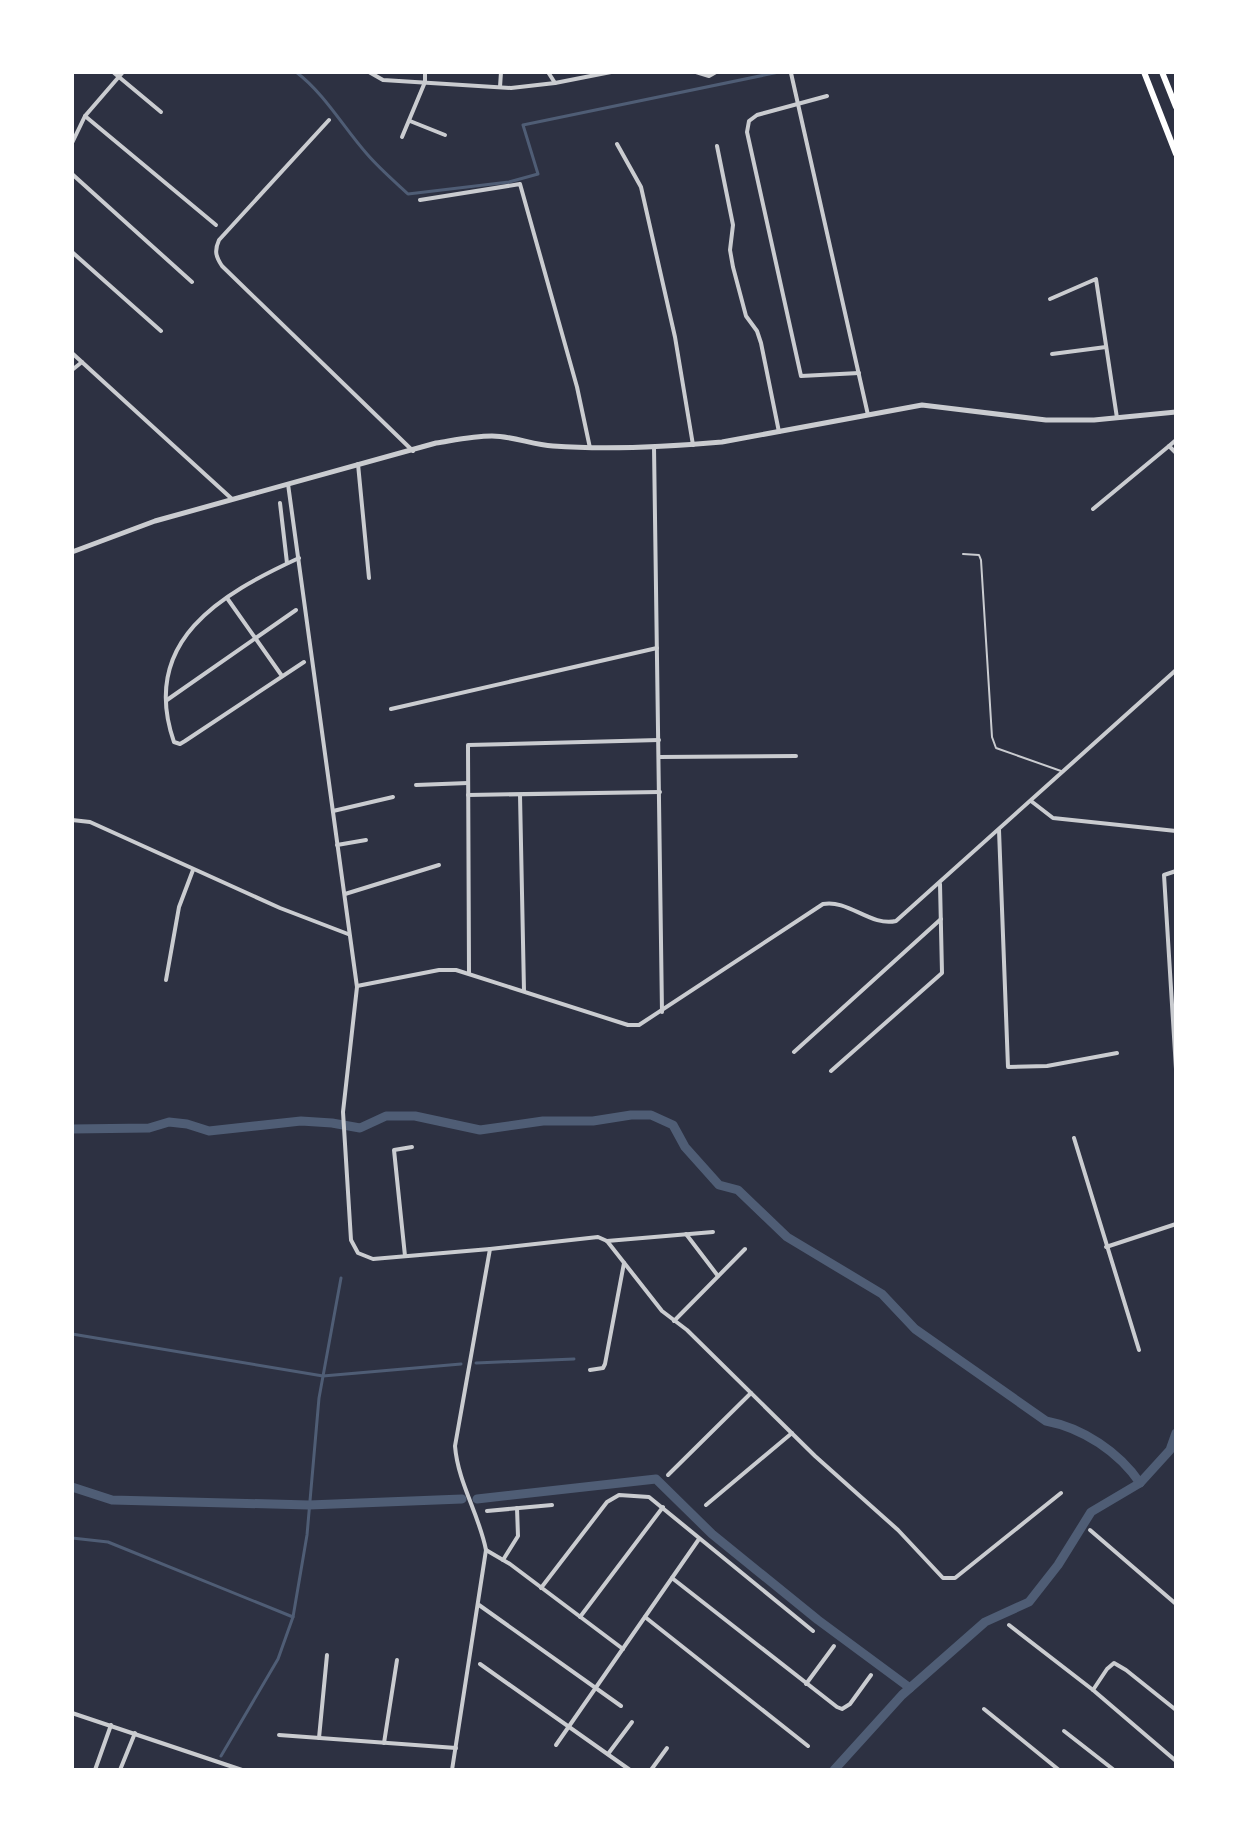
<svg xmlns="http://www.w3.org/2000/svg" width="1248" height="1842" viewBox="0 0 1248 1842" font-family="Poppins,sans-serif">
	<style>
		.lines { fill: none; stroke-linecap: round; stroke-linejoin: round }
		.stream { stroke: #4f5d75; stroke-width: 3 }
		.canal { stroke: #4f5d75; stroke-width: 9 }
		.service { stroke: #caccd0; stroke-width: 2 }
		.minor { stroke: #caccd0; stroke-width: 4 }
		.tertiary { stroke: #caccd0; stroke-width: 5 }
		.primary { stroke: #fff; stroke-width: 6 }
	</style>
	<rect width="100%" height="100%" fill="#2d3142"/>
	<g class="lines">
		<g class="stream">
			<path d="M 296,72 C 325,94 343,127 367,154 C 379,168 394,181 408,194 L 509,182 L 538,174 L 523,125 L 779,72"/>
			<polyline points="72,1334 323,1376 461,1364"/>
			<polyline points="476,1363 574,1359"/>
			<polyline points="72,1538 108,1542 293,1617"/>
			<polyline points="221,1756 278,1659 293,1617 307,1535 319,1398 341,1278"/>
		</g>
		<g class="canal">
			<path d="M 72,1129 L 149,1128 L 169,1122 L 187,1124 L 209,1131 L 301,1121 L 332,1123 L 360,1128 L 386,1116 L 415,1116 L 480,1130 L 543,1121 L 593,1121 L 631,1115 L 651,1115 L 673,1125 L 685,1147 L 719,1185 L 738,1190 L 787,1237 L 882,1294 L 915,1329 L 1046,1421 C 1083,1428 1119,1452 1140,1483"/>
			<polyline points="72,1487 112,1500 309,1505 462,1499"/>
			<polyline points="477,1499 656,1479 712,1534 818,1620 910,1688"/>
			<polyline points="834,1770 902,1695 985,1622 1029,1602 1058,1565 1091,1512 1140,1483 1170,1450 1176,1433"/>
		</g>
		<polyline class="service" points="963,554 979,555 981,560 992,737 996,748 1061,771"/>
		<g class="minor">
			<polyline points="113,72 161,112"/>
			<polyline points="369,72 383,80 511,88 555,83 611,72"/>
			<polyline points="548,72 555,83"/>
			<polyline points="696,72 709,76 716,72"/>
			<polyline points="791,73 868,415"/>
			<polyline points="500,87 501,72"/>
			<polyline points="827,96 757,115 749,121 747,132 801,376 859,373"/>
			<polyline points="85,116 216,225"/>
			<path d="M 329,120 L 219,240 C 214,251 216,257 222,266 L 413,451"/>
			<polyline points="410,121 445,135"/>
			<polyline points="402,137 425,82 425,72"/>
			<polyline points="72,143 85,116 123,72"/>
			<polyline points="617,144 641,187 675,337 693,445"/>
			<polyline points="717,146 733,225 730,250 733,267 746,316 757,331 761,343 779,432"/>
			<polyline points="72,174 192,282"/>
			<polyline points="420,200 520,184 577,387 590,448"/>
			<polyline points="72,252 161,331"/>
			<polyline points="1050,299 1096,279 1117,418"/>
			<polyline points="72,353 232,499"/>
			<polyline points="1052,354 1106,347"/>
			<polyline points="72,370 82,362"/>
			<polyline points="1176,440 1169,446 1176,453"/>
			<polyline points="654,447 662,1012"/>
			<polyline points="358,464 369,578"/>
			<path d="M 288,484 L 357,987 L 343,1112 L 351,1240 L 358,1253 L 373,1259 L 490,1249 L 455,1446 C 458,1483 479,1514 486,1550 L 452,1770"/>
			<polyline points="280,503 287,563"/>
			<polyline points="1093,509 1169,446"/>
			<path d="M 299,558 C 221,594 139,641 174,742 L 180,744 L 185,741 L 304,662"/>
			<polyline points="227,598 282,676"/>
			<polyline points="167,700 296,610"/>
			<polyline points="391,709 657,648"/>
			<polyline points="659,757 796,756"/>
			<polyline points="416,785 468,783"/>
			<polyline points="468,795 660,792"/>
			<polyline points="520,795 524,991"/>
			<polyline points="1031,801 1053,818 1176,831"/>
			<polyline points="333,811 393,797"/>
			<polyline points="72,820 90,822 280,908 348,934"/>
			<polyline points="999,830 1008,1067 1047,1066 1117,1053"/>
			<polyline points="337,845 366,840"/>
			<polyline points="1176,871 1164,875 1176,1069"/>
			<polyline points="345,894 439,865"/>
			<polyline points="469,973 468,745 659,740"/>
			<polyline points="166,980 179,907 193,870"/>
			<path d="M 357,986 L 439,970 L 456,970 L 628,1025 L 639,1025 L 823,904 C 848,899 871,927 896,921 L 1176,670"/>
			<polyline points="794,1052 941,919"/>
			<polyline points="831,1071 942,973 940,884"/>
			<polyline points="1074,1138 1139,1350"/>
			<polyline points="686,1234 718,1276"/>
			<polyline points="607,1241 713,1232"/>
			<polyline points="1106,1247 1176,1224"/>
			<polyline points="490,1249 598,1237 607,1241 662,1311 687,1330 815,1456 898,1530 943,1578 955,1578 1061,1493"/>
			<polyline points="405,1256 394,1150 412,1147"/>
			<polyline points="674,1321 745,1249"/>
			<polyline points="590,1370 603,1368 605,1364 624,1263"/>
			<polyline points="668,1475 751,1393"/>
			<polyline points="706,1505 792,1433"/>
			<polyline points="487,1511 552,1505"/>
			<polyline points="1090,1530 1176,1604"/>
			<polyline points="486,1550 510,1564 623,1649"/>
			<polyline points="503,1560 518,1536 517,1508"/>
			<polyline points="672,1578 837,1707 842,1709 850,1704 871,1675"/>
			<polyline points="541,1588 607,1502 619,1495 649,1497 813,1631"/>
			<polyline points="479,1605 621,1706"/>
			<polyline points="580,1617 663,1507"/>
			<polyline points="645,1617 808,1746"/>
			<polyline points="1009,1625 1093,1690 1176,1761"/>
			<polyline points="480,1664 630,1770"/>
			<polyline points="806,1684 834,1646"/>
			<polyline points="1093,1690 1107,1669 1114,1663 1126,1670 1176,1710"/>
			<polyline points="984,1709 1059,1770"/>
			<polyline points="72,1713 242,1770"/>
			<polyline points="1064,1731 1114,1770"/>
			<polyline points="279,1735 456,1748"/>
			<polyline points="319,1738 327,1655"/>
			<polyline points="384,1743 397,1660"/>
			<polyline points="556,1745 699,1539"/>
			<polyline points="608,1754 632,1722"/>
			<polyline points="95,1770 111,1725"/>
			<polyline points="120,1770 135,1733"/>
			<polyline points="651,1770 667,1748"/>
		</g>
		<path class="tertiary" d="M 72,552 L 155,521 L 436,443 C 455,440 473,436 492,436 C 513,436 533,445 553,446 C 609,450 666,447 722,442 L 922,405 L 1046,420 L 1094,420 L 1176,412"/>
		<g class="primary">
			<polyline points="1144,72 1176,154"/>
			<polyline points="1162,72 1176,107"/>
		</g>
	</g>
	<rect width="1248" height="1842" fill="none" stroke="#ffffff" stroke-width="148"/>
</svg>
